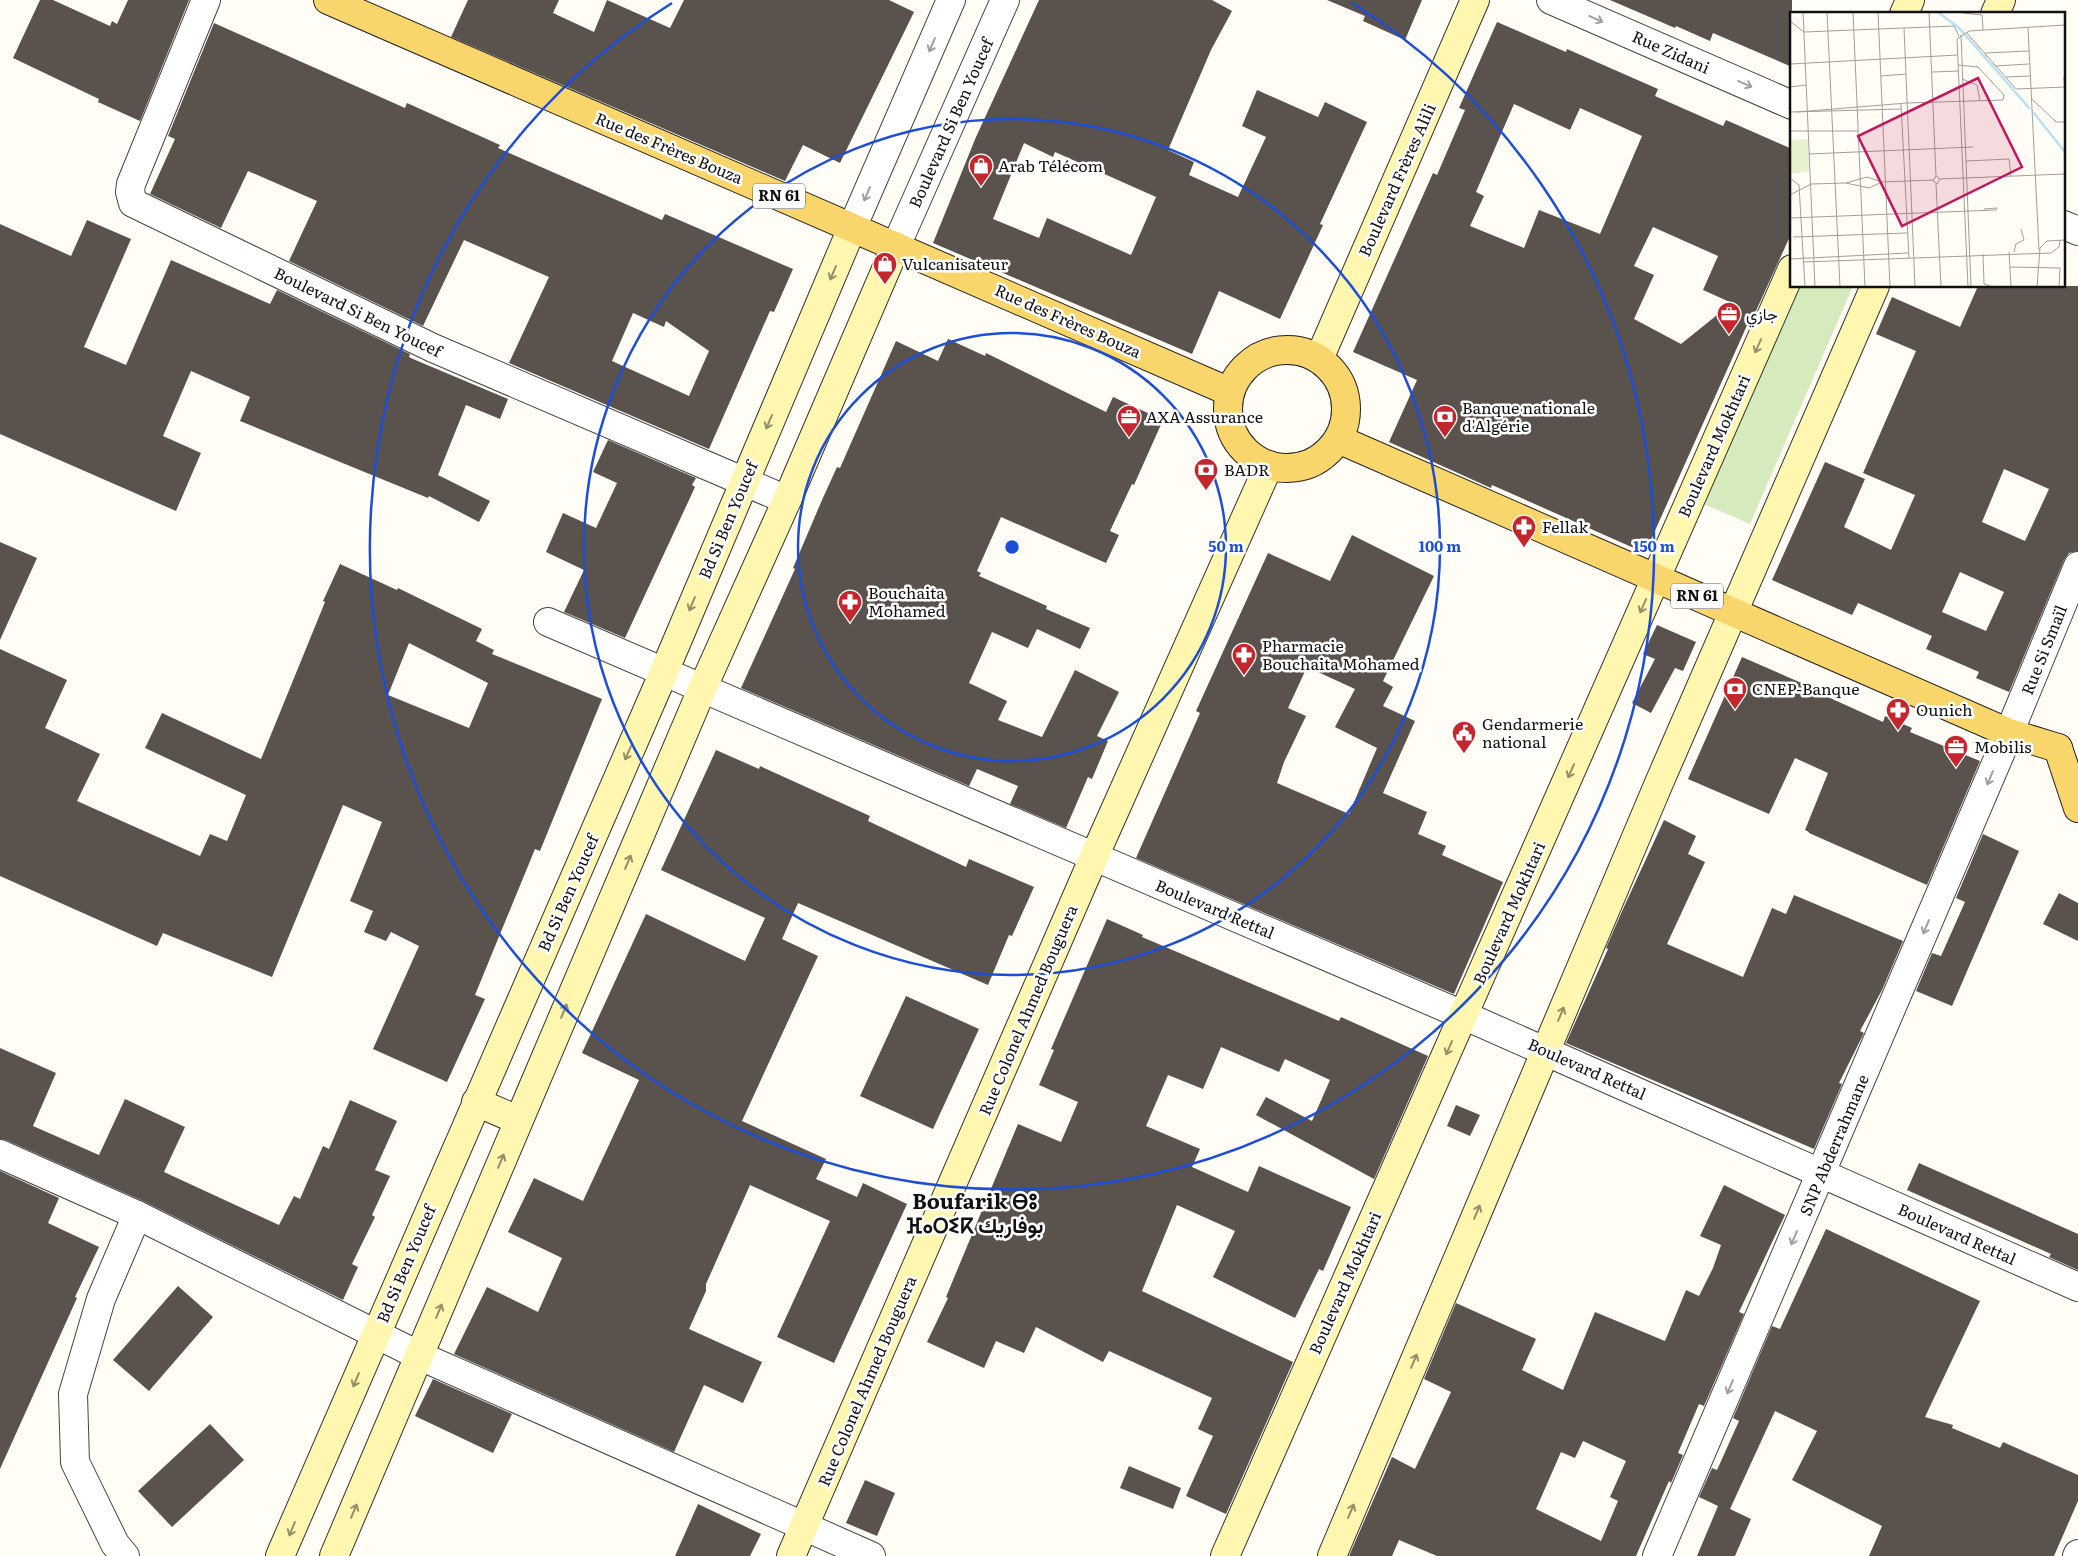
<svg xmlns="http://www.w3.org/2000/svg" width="2078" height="1556" viewBox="0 0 2078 1556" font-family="Literata,Vazirmatn,'Noto Sans Tifinagh',serif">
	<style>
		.green { fill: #d5ebbd }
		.building { fill: #5a524d; fill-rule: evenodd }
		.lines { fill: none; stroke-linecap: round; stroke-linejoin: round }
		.street-casing { stroke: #444; stroke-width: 30 }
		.secondary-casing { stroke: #333; stroke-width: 30 }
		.primary-casing { stroke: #222; stroke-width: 30 }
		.street { stroke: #fff; stroke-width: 28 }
		.secondary { stroke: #fff6b0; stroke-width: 28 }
		.primary { stroke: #f9d66b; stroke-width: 28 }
		.oneway { stroke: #a0a0a0 }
		.oneway2 { stroke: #948f68 }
		.ring { fill: none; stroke: #1d4ed8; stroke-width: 2.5 }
		.labels { text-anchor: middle; stroke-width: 5; stroke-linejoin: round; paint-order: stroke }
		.shield { fill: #fff; stroke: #585858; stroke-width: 1 }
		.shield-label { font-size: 15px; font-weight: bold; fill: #111 }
		.street-label { font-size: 16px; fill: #111; stroke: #fff }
		.poi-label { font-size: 16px; fill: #111; stroke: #fff; text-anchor: start }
		.district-label { font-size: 21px; font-weight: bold; fill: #111; stroke: #fff }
		.inset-river { fill: none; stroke: #b9e0f7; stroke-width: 2.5 }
		.inset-road { fill: none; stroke: #a09f9a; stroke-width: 1 }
		.view { fill: #c2185b; fill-opacity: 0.15; stroke: #c2185b; stroke-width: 2.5 }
		.inset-edge { fill: none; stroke: #111; stroke-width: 2.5 }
		.centre { fill: #1d4ed8; stroke: #fff; stroke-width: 2.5 }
		.ring-label { font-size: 15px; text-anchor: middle; font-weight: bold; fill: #1d4ed8; stroke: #fff; stroke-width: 5; stroke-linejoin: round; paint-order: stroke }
	</style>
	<rect width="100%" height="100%" fill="#fffdf5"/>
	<polygon class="green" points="1798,286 1853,286 1750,524 1704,504"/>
	<g class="building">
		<polygon points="40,0 53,0 110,26 112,21 117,24 128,0 189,0 140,121 98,102 99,99 13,58"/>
		<polygon points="468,0 559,0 553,13 594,32 607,0 670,28 684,0 889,0 914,12 840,163 803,145 785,181 451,37"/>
		<path d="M 1039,0 L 1212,0 L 1232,11 L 1211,50 L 1168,150 L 1194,162 L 1189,175 L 1238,197 L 1266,137 L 1242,126 L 1257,90 L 1318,117 L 1325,102 L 1367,122 L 1320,224 L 1323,225 L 1280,319 L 1219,291 L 1192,354 L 933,243 L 976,137 ZM 1024,143 L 1053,157 L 1055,152 L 1156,197 L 1131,255 L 1047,218 L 1039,238 L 993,219 Z"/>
		<polygon points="1327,0 1422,0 1405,40 1363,21 1365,16"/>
		<polygon points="1610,0 1792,0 1792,67 1713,33 1710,41 1676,26 1675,28"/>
		<path d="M 1497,22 L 1566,52 L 1567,49 L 1658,89 L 1655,96 L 1723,126 L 1726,120 L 1792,149 L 1792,232 L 1755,313 L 1753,312 L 1645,553 L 1492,485 L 1491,488 L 1389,442 L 1417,380 L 1353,352 L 1433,173 L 1437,175 L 1465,110 L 1459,108 ZM 1514,104 L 1570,130 L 1580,108 L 1642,136 L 1600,234 L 1539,210 L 1524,248 L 1470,226 L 1484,196 L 1476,192 ZM 1653,227 L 1718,256 L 1703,290 L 1732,303 L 1681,344 L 1634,319 L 1654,275 L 1634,266 Z"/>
		<path d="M 214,23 L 405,108 L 407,103 L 500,145 L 498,148 L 662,220 L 665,214 L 793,269 L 774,312 L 770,311 L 709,449 L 509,363 L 549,277 L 464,240 L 423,326 L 289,261 L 317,201 L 248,171 L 221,228 L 150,194 L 175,139 L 168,136 ZM 633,313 L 664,327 L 666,321 L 709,351 L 689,396 L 612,361 Z"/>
		<polygon points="87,220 131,239 84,347 126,365 171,260 270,304 277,290 410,354 409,357 413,359 508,399 500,419 466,405 438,475 490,501 479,522 429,496 428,498 240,421 250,397 191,371 163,436 201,453 176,511 0,434 0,224 71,256"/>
		<path d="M 1978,286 L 2078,286 L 2078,551 L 2069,553 L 2064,560 L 2009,692 L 1976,678 L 1979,672 L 1926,649 L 1932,636 L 1858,603 L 1852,615 L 1772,580 L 1825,462 L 1865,479 L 1844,527 L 1891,550 L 1915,495 L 1863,473 L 1916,351 L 1876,334 L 1892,297 L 1960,327 ZM 2004,469 L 2049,489 L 2025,541 L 1982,522 ZM 1960,572 L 2004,592 L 1986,631 L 1942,612 Z"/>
		<polygon points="948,339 985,356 986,353 1106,412 1113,397 1163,420 1134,485 1132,484 1110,531 1119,535 1106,563 1001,517 977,571 981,573 979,576 1047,606 1046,609 1090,628 1080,649 1037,629 1028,648 992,632 969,683 1007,701 998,720 1042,737 1075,670 1119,692 1097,736 1108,741 1092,779 1088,777 1066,828 1010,804 1018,786 977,769 969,786 741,688 795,569 793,568 822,500 837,467 840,468 896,341 938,361"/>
		<polygon points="608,440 696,478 692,485 695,487 625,638 564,612 584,570 546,552 563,513 596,528 617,483 593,472"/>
		<path d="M 1352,535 L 1434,576 L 1383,681 L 1393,687 L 1383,706 L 1415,721 L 1383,793 L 1427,812 L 1418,834 L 1446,846 L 1442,855 L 1503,882 L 1454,994 L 1136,858 L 1200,713 L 1196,711 L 1268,553 L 1330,581 ZM 1307,667 L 1355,689 L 1335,727 L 1377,748 L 1349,814 L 1277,783 L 1284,762 L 1306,716 L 1288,708 Z"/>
		<polygon points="0,542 37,558 0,640"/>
		<path d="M 340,564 L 397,590 L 398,588 L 482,629 L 476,641 L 494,650 L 492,654 L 602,699 L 540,851 L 535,849 L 475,995 L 485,999 L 447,1082 L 373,1049 L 419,946 L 391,932 L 386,941 L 364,932 L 373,911 L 350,901 L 382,822 L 343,805 L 272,977 L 163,933 L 157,946 L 0,876 L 0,649 L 67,680 L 45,728 L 100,754 L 77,801 L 200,856 L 210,834 L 227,841 L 246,795 L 145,748 L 162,713 L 261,759 L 325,602 L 323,601 ZM 409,643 L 488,683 L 469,728 L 388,695 Z"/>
		<polygon points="1657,625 1696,642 1683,671 1675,668 1651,713 1632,703 1655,659 1643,654"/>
		<polygon points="1742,657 1829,695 1828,697 1883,722 1885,716 1912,728 1910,732 1980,761 1927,885 1809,833 1809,832 1805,830 1828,773 1795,758 1769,814 1688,779"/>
		<polygon points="716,750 759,769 760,766 870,816 868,821 966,867 969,859 1034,887 1012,936 1009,935 988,985 798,903 782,939 818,956 742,1121 826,1159 816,1179 857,1197 863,1183 907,1204 834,1363 777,1337 830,1221 750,1185 706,1284 706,1291 689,1329 762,1362 743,1403 704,1385 674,1452 454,1354 487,1287 538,1312 562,1258 508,1232 534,1178 583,1201 639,1080 582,1053 646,914 745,961 765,918 661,870"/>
		<polygon points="1664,820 1696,836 1688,854 1705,862 1667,944 1743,977 1772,908 1786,914 1794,895 1903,941 1882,990 1860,1031 1864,1033 1839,1083 1842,1084 1814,1149 1566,1043 1608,949 1606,948 1623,909"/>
		<polygon points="1983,834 2019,851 1952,1006 1916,991 1932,953 1941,956 1965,902 1956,898"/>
		<polygon points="2059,893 2078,903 2078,941 2043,924"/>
		<polygon points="1107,919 1143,935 1142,937 1339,1021 1341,1017 1428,1056 1374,1179 1256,1115 1266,1097 1312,1121 1330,1080 1285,1059 1279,1072 1221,1047 1203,1089 1168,1075 1146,1126 1200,1149 1192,1167 1248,1192 1259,1166 1351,1207 1323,1271 1319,1269 1295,1318 1213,1277 1235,1231 1177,1205 1142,1291 1293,1362 1226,1514 1186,1496 1213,1436 1198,1429 1212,1398 1109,1351 1103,1362 1036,1327 1024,1353 996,1341 984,1368 927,1342 948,1298 946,1297 1018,1124 1061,1142 1078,1102 1039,1085 1054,1050 1051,1049"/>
		<polygon points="906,996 979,1029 933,1129 860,1096"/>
		<polygon points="0,1048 56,1073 33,1126 99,1155 125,1099 185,1127 164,1172 279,1225 294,1196 300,1199 323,1146 329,1149 350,1100 397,1121 375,1170 390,1176 372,1215 375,1217 352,1264 358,1267 343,1300 143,1201 6,1140 0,1139"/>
		<polygon points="1456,1105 1480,1115 1470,1136 1447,1126"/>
		<polygon points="1919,1163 2078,1234 2078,1270 2049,1257 2051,1254 1907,1190"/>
		<polygon points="0,1171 59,1198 48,1223 99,1247 75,1297 77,1298 0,1469"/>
		<path d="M 1724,1185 L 1785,1215 L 1739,1312 L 1744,1314 L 1704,1406 L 1699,1404 L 1678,1453 L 1683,1455 L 1671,1483 L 1669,1481 L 1636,1556 L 1437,1556 L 1399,1540 L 1392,1556 L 1349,1556 L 1392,1457 L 1415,1469 L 1451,1392 L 1424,1379 L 1456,1303 L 1536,1339 L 1522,1370 L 1563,1390 L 1595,1312 L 1665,1341 L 1686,1290 L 1699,1296 L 1713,1268 L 1721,1245 L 1700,1236 ZM 1583,1441 L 1626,1461 L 1610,1497 L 1618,1501 L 1601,1541 L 1536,1509 L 1561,1452 L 1575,1458 Z"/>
		<polygon points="1826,1229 1980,1301 1925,1417 1953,1425 1952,1428 2000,1448 2003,1442 2078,1475 2078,1501 2054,1556 1869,1556 1882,1526 1792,1480 1817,1431 1775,1411 1730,1509 1751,1519 1735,1556 1697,1556 1718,1506 1699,1497 1712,1468 1717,1470 1739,1421 1733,1418 1772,1326 1780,1329"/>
		<polygon points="178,1286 213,1317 149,1391 113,1360"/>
		<polygon points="433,1379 512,1414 493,1453 415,1416"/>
		<polygon points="210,1424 244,1460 172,1527 138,1491"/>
		<polygon points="1129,1466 1181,1488 1173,1509 1120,1488"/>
		<polygon points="865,1480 895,1493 877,1536 846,1523"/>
		<polygon points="698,1504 761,1534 750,1556 675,1556"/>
	</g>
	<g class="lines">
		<defs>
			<g id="street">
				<polyline points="206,0 131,184 130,192 133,203 433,348 787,500"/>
				<polyline points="1551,0 1792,105"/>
				<polyline points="2064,225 2078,231"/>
				<polyline points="852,228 951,0"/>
				<polyline points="896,246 1005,0"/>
				<polyline points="548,622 1463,1015 2078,1287"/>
				<polyline points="0,1154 137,1215 420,1356 871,1556"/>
				<polyline points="125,1556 115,1544 75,1462 73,1394 101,1299 137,1215"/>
				<polyline points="1657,1556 2009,733 2078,566"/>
				<polyline points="2077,1556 2078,1554"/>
			</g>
			<g id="secondary">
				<polyline points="1904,14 1910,0"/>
				<polyline points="1995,14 2001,0"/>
				<polyline points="1319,359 1475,0"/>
				<polyline points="476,1102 518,1120"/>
				<polyline points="280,1556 664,672 852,228"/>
				<polyline points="334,1556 703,687 787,500 896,246"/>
				<polyline points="791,1556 1094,857 1269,465"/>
				<polyline points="1225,1556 1792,269"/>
				<polyline points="1332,1556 1659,783 1875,286"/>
			</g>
			<g id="primary">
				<polyline points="328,0 1230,392"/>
				<circle cx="1287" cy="409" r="59"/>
				<polyline points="1338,439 2009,733 2058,748"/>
				<polyline points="2058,748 2078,808"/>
			</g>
		</defs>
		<use href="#street" class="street-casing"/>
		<use href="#secondary" class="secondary-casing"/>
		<use href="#primary" class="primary-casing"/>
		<use href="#street" class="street"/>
		<use href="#secondary" class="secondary"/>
		<use href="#primary" class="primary"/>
	</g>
	<defs><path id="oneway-shaft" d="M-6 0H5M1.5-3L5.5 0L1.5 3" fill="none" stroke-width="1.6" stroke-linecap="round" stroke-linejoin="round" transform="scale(1.25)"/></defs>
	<g class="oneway">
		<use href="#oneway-shaft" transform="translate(1596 19) rotate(24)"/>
		<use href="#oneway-shaft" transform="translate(932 45) rotate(113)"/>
		<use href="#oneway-shaft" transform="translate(1745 84) rotate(24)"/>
		<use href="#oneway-shaft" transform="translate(867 194) rotate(113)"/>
		<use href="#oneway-shaft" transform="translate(1990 778) rotate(113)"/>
		<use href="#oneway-shaft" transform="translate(1926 927) rotate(113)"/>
		<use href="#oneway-shaft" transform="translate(1794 1238) rotate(113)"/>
		<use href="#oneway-shaft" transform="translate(1730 1387) rotate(113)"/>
	</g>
	<g class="oneway2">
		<use href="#oneway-shaft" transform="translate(833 273) rotate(113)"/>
		<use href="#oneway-shaft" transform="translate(1758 346) rotate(114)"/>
		<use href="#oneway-shaft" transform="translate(769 422) rotate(113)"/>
		<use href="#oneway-shaft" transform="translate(692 604) rotate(113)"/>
		<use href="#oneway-shaft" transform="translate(1643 606) rotate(114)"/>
		<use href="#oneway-shaft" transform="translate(628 753) rotate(114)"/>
		<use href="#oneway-shaft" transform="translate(1571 771) rotate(114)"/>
		<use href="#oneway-shaft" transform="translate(628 862) rotate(-67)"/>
		<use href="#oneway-shaft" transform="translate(564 1011) rotate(-67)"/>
		<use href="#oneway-shaft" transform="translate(1561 1014) rotate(-67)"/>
		<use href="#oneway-shaft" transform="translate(1449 1048) rotate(114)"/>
		<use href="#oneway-shaft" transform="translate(501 1161) rotate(-67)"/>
		<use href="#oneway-shaft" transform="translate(1477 1212) rotate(-67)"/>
		<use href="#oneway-shaft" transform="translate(439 1311) rotate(-67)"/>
		<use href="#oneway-shaft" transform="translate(1414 1361) rotate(-67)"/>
		<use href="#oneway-shaft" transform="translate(356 1380) rotate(113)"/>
		<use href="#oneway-shaft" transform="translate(354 1511) rotate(-67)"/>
		<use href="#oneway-shaft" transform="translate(1351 1511) rotate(-67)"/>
		<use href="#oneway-shaft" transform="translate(292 1529) rotate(113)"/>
	</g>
	<g class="ring">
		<circle cx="1012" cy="547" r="214"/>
		<circle cx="1012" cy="547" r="428"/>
		<path d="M1352 3A642 642 0 1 1 672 3"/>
	</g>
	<defs>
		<symbol id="shop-pin" viewBox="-11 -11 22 30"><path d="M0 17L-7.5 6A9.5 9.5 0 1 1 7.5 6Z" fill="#c4262e" stroke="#fff"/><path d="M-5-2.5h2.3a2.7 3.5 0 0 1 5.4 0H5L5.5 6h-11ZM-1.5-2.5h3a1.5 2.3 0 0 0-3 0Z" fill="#fff"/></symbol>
		<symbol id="office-pin" viewBox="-11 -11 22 30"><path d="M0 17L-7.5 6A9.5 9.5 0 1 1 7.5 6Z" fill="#c4262e" stroke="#fff"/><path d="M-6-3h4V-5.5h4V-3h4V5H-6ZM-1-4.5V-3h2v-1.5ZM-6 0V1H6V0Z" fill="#fff"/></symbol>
		<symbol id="bank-pin" viewBox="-11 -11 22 30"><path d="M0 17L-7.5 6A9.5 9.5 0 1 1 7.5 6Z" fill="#c4262e" stroke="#fff"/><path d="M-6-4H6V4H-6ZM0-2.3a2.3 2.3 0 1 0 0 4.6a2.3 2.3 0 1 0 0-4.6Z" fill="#fff"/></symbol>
		<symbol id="pharmacy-pin" viewBox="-11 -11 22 30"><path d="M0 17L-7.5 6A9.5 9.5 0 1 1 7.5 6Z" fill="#c4262e" stroke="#fff"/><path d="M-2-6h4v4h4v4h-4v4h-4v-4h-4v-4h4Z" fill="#fff"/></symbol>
		<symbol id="civic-pin" viewBox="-11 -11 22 30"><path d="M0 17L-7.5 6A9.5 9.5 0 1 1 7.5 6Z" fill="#c4262e" stroke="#fff"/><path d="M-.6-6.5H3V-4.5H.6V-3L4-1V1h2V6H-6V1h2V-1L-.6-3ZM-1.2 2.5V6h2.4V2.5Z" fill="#fff"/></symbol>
	</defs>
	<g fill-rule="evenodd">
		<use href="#shop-pin" x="967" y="152" width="28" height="38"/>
		<use href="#shop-pin" x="871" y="250" width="28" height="38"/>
		<use href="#office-pin" x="1715" y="300" width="28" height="38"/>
		<use href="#office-pin" x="1115" y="403" width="28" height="38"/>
		<use href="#bank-pin" x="1431" y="403" width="28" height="38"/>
		<use href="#bank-pin" x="1192" y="456" width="28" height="38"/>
		<use href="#pharmacy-pin" x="1510" y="513" width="28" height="38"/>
		<use href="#pharmacy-pin" x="836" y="588" width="28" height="38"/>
		<use href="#pharmacy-pin" x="1230" y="641" width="28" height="38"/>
		<use href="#bank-pin" x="1721" y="675" width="28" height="38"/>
		<use href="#pharmacy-pin" x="1884" y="696" width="28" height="38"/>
		<use href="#civic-pin" x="1450" y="719" width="28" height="38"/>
		<use href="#office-pin" x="1942" y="733" width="28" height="38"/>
	</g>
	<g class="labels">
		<g class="shield">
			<rect x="753" y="183.5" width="52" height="25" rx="4"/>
			<rect x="1671" y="583.5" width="52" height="25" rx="4"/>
		</g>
		<g class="shield-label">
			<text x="779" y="201">RN 61</text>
			<text x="1697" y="601">RN 61</text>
		</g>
		<g class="street-label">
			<text transform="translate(1671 52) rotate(24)" y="6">Rue Zidani</text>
			<text transform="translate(951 123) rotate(-66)" y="6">Boulevard Si Ben Youcef</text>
			<text transform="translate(669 148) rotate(23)" y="6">Rue des Frères Bouza</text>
			<text transform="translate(1397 180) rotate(-66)" y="6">Boulevard Frères Alili</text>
			<text transform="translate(358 312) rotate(26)" y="6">Boulevard Si Ben Youcef</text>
			<text transform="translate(1068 321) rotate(24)" y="6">Rue des Frères Bouza</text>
			<text transform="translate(1714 446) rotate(-66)" y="6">Boulevard Mokhtari</text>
			<text transform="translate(728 520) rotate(-67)" y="6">Bd Si Ben Youcef</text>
			<text transform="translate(2044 650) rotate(-68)" y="6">Rue Si Smaïl</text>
			<text transform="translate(568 893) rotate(-66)" y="6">Bd Si Ben Youcef</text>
			<text transform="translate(1215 909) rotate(23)" y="6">Boulevard Rettal</text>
			<text transform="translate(1509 913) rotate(-66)" y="6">Boulevard Mokhtari</text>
			<text transform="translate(1028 1010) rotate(-67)" y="6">Rue Colonel Ahmed Bouguera</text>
			<text transform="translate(1587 1069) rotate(24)" y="6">Boulevard Rettal</text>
			<text transform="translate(1834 1145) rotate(-67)" y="6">SNP Abderrahmane</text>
			<text transform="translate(1957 1234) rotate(24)" y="6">Boulevard Rettal</text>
			<text transform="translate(406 1264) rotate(-67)" y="6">Bd Si Ben Youcef</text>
			<text transform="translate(1345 1283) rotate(-66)" y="6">Boulevard Mokhtari</text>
			<text transform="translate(867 1381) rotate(-67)" y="6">Rue Colonel Ahmed Bouguera</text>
		</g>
		<g class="poi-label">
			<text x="998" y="172">Arab Télécom</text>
			<text x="902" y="270">Vulcanisateur</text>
			<text x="1746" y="320">جازي</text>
			<text x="1462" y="414">Banque nationale<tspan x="1462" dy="18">d'Algérie</tspan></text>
			<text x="1146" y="423">AXA Assurance</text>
			<text x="1224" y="476">BADR</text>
			<text x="1542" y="533">Fellak</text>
			<text x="868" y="599">Bouchaita<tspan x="868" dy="18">Mohamed</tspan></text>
			<text x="1262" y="652">Pharmacie<tspan x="1262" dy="18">Bouchaita Mohamed</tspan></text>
			<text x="1752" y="695">CNEP-Banque</text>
			<text x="1916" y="716">Ounich</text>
			<text x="1482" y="730">Gendarmerie<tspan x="1482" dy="18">national</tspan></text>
			<text x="1974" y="753">Mobilis</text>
		</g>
		<g class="district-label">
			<text x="975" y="1209">Boufarik ⴱⵓ<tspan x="975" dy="24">ⴼⴰⵔⵉⴽ بوفاريك</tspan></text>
		</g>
	</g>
	<g transform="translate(1790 12)">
		<rect width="275" height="275" fill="#fffdf5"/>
		<path d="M 18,127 L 19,159 L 0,162 L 0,128 Z" fill="#e6f2cf"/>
		<path class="inset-river" d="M 148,0 L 170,17 L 240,97M 243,100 L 275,140"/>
		<path class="inset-road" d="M 13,0 L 25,275M 37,0 L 50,275M 63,0 L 75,275M 88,0 L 100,275M 139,0 L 146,164M 173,1 L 192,3 L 193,18M 0,9 L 14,20 L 164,14 L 169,24M 114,16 L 125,275M 238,16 L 249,238M 176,20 L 226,77 L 275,75M 171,23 L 181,275M 195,41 L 239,39M 0,52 L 168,43M 205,54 L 239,52M 142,60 L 169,59M 91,64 L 116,62M 216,65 L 240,64M 274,65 L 275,83M 172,67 L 187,73 L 190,89M 0,75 L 16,73M 241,86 L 266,110 L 275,110M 111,92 L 119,246M 0,100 L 111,97M 7,100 L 117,91 L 213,88 L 214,83 L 188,55 L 168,53M 0,119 L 68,119M 19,142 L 183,135M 176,149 L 219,147 L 221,164M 0,166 L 9,173 L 15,275M 150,167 L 147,172 L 143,169 L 146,164 L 150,167 L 275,162M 92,170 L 143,168M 56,171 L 79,176 L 92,170M 146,172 L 151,275M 0,183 L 21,172 L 56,171 L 77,165 L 92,170M 0,206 L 206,198 L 207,196 L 194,197M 3,225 L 117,221M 219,240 L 221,275M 224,240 L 226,232 L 234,228 L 231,217M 193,242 L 194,272 L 203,275M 0,247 L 118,241M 14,250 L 261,241 L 269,235 L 270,228M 220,255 L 270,256 L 269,275M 178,275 L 167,27 L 179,19 L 275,13M 247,275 L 250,236 L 257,229 L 275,228"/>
		<path class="view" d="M 188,66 L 232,155 L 112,214 L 68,124 Z"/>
		<rect width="275" height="275" class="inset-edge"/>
	</g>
	<circle cx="1012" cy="547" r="8" class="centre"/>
	<g class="ring-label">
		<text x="1226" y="552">50 m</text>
		<text x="1440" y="552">100 m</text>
		<text x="1654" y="552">150 m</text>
	</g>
</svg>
